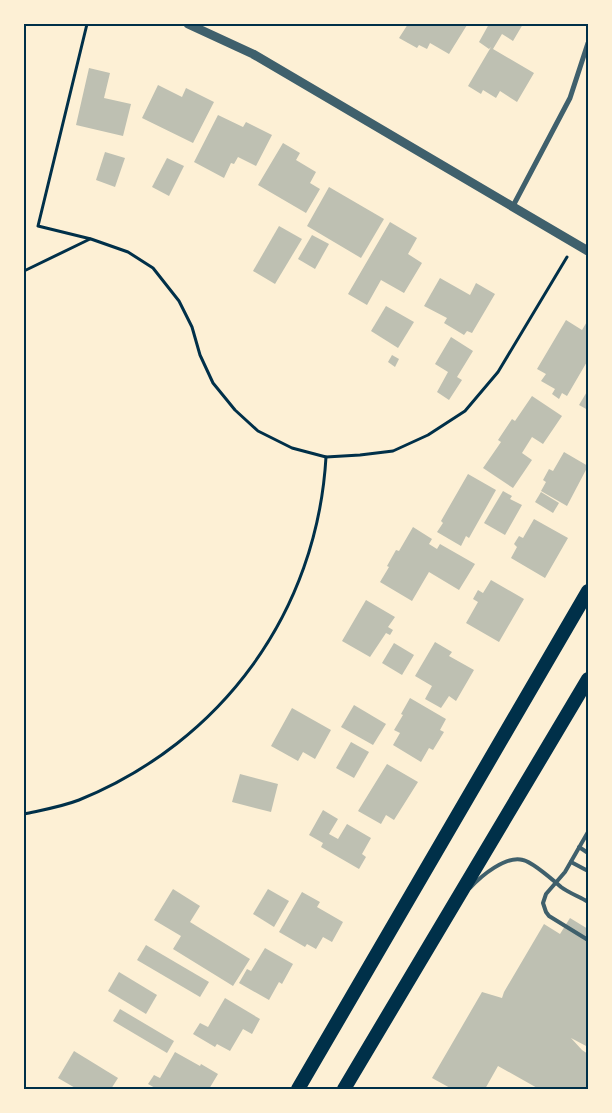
<svg xmlns="http://www.w3.org/2000/svg" width="612" height="1113" viewBox="0 0 612 1113" font-family="'Roboto Condensed',sans-serif">
	<style>
		.building { fill: #bec0b2 }
		.lines { fill: none; stroke-linecap: round; stroke-linejoin: round }
		.path { stroke: #003049; stroke-width: 3 }
		.service { stroke: #3f606c; stroke-width: 4 }
		.minor { stroke: #3f606c; stroke-width: 5 }
		.tertiary { stroke: #3f606c; stroke-width: 9 }
		.trunk { stroke: #003049; stroke-width: 14 }
		.neatline { fill: none; stroke: #003049; stroke-width: 2 }
	</style>
	<rect width="100%" height="100%" fill="#fdf0d5"/>
	<g class="building">
		<polygon points="408,24 465,24 467,25 449,54 430,43 427,49 419,45 417,48 399,38"/>
		<polygon points="489,24 523,24 513,41 502,34 493,49 534,73 517,102 500,91 496,98 483,90 481,94 468,86 491,47 489,49 479,42"/>
		<polygon points="89,68 110,73 104,98 131,104 123,136 76,125"/>
		<polygon points="158,85 182,97 186,88 214,102 193,143 142,118"/>
		<polygon points="218,115 243,127 246,122 272,135 256,166 238,157 234,164 231,163 224,178 194,162"/>
		<polygon points="283,143 300,153 296,160 316,172 310,183 320,189 306,213 258,185"/>
		<polygon points="105,152 125,158 115,187 96,180"/>
		<polygon points="167,158 184,166 169,196 152,187"/>
		<polygon points="329,187 384,219 361,258 307,226"/>
		<polygon points="390,222 417,238 408,254 422,263 404,293 381,280 367,305 348,294"/>
		<polygon points="279,226 302,239 275,284 253,271"/>
		<polygon points="312,235 329,244 315,269 298,259"/>
		<polygon points="440,278 470,295 476,283 495,294 472,333 467,331 464,335 444,323 447,318 424,306"/>
		<polygon points="386,306 414,322 398,348 371,331"/>
		<polygon points="566,320 582,330 588,320 588,360 567,396 562,393 559,399 552,394 555,389 541,381 546,374 537,369"/>
		<polygon points="451,337 473,351 457,377 462,380 449,400 437,392 448,372 435,364"/>
		<polygon points="392,355 399,359 395,367 388,362"/>
		<polygon points="588,390 588,410 579,405"/>
		<polygon points="532,396 562,416 543,444 532,437 522,453 532,460 513,488 483,468 501,442 498,440 512,419 515,421"/>
		<polygon points="564,452 588,466 567,506 541,491 546,482 543,480 549,469 553,471"/>
		<polygon points="468,474 496,490 469,538 466,536 461,546 437,532 443,523 441,521"/>
		<polygon points="503,491 512,496 510,499 522,505 505,535 484,523"/>
		<polygon points="541,492 559,503 553,513 535,502"/>
		<polygon points="534,519 568,538 545,578 511,558 517,547 514,544 519,536 523,538"/>
		<polygon points="413,527 432,539 429,544 437,549 440,544 475,564 459,590 429,572 412,601 380,582 389,567 387,566 396,550 399,551"/>
		<polygon points="491,580 524,599 499,642 466,623 478,602 473,599 478,590 483,593"/>
		<polygon points="366,600 395,617 388,627 393,630 390,635 386,633 370,657 342,641"/>
		<polygon points="435,642 452,652 449,656 474,670 456,701 449,696 441,708 425,699 432,686 415,676"/>
		<polygon points="394,643 414,655 402,675 382,663"/>
		<polygon points="410,698 446,719 440,730 444,732 433,750 429,748 421,762 393,745 400,733 394,730 403,715 401,714"/>
		<polygon points="354,705 386,724 373,745 341,727"/>
		<polygon points="292,708 331,730 315,759 303,752 298,761 271,746"/>
		<polygon points="351,742 369,752 354,778 336,768"/>
		<polygon points="387,764 418,782 394,820 386,815 381,824 358,811"/>
		<polygon points="240,774 278,784 271,812 232,802"/>
		<polygon points="323,810 338,819 329,834 338,839 347,824 371,838 362,854 366,857 359,869 321,847 323,843 309,835"/>
		<polygon points="173,889 200,906 190,922 250,959 233,986 173,949 181,936 154,920"/>
		<polygon points="268,889 289,901 274,927 253,914"/>
		<polygon points="302,892 320,902 317,907 343,922 332,942 323,937 316,949 307,944 305,947 279,932"/>
		<polygon points="570,918 588,929 588,1047 571,1038 582,1050 588,1054 588,1089 539,1089 498,1066 485,1089 452,1089 432,1078 482,992 502,998 504,992 544,924 560,934"/>
		<polygon points="146,945 209,982 200,997 137,960"/>
		<polygon points="265,948 293,964 282,984 279,982 269,1000 239,983 247,969 251,971"/>
		<polygon points="119,972 157,995 146,1014 108,991"/>
		<polygon points="225,998 260,1019 252,1034 243,1029 230,1051 217,1044 215,1047 193,1034 200,1023 208,1027"/>
		<polygon points="120,1009 174,1041 167,1053 113,1021"/>
		<polygon points="74,1051 118,1078 111,1089 77,1089 58,1078"/>
		<polygon points="175,1052 200,1066 201,1064 218,1074 209,1089 157,1089 148,1084 154,1075 160,1078"/>
	</g>
	<g class="lines">
		<g class="path">
			<polyline points="87,24 38,226 91,239 128,252 153,268 179,301 192,327 200,355 213,383 235,410 258,431 292,448 326,457 360,455 393,451 428,435 465,411 498,372 567,257"/>
			<polyline points="24,271 90,239"/>
			<path d="M 24,814 C 42,810 61,807 79,800 C 222,742 317,612 326,457"/>
		</g>
		<g class="service">
			<polyline points="588,832 565,872 546,894 543,903 546,912 549,916 588,940"/>
			<polyline points="579,847 588,853"/>
			<polyline points="571,862 588,871"/>
			<path d="M 470,888 C 481,876 506,855 523,860 C 532,862 553,880 561,887 C 569,893 580,897 588,902"/>
		</g>
		<polyline class="minor" points="513,206 570,98 588,43"/>
		<polyline class="tertiary" points="188,24 253,54 588,251"/>
		<g class="trunk">
			<polyline points="298,1089 588,591"/>
			<polyline points="344,1089 588,679"/>
		</g>
	</g>
	<rect width="612" height="1113" fill="none" stroke="#fdf0d5" stroke-width="50"/>
	<rect x="25" y="25" width="562" height="1063" class="neatline"/>
</svg>
